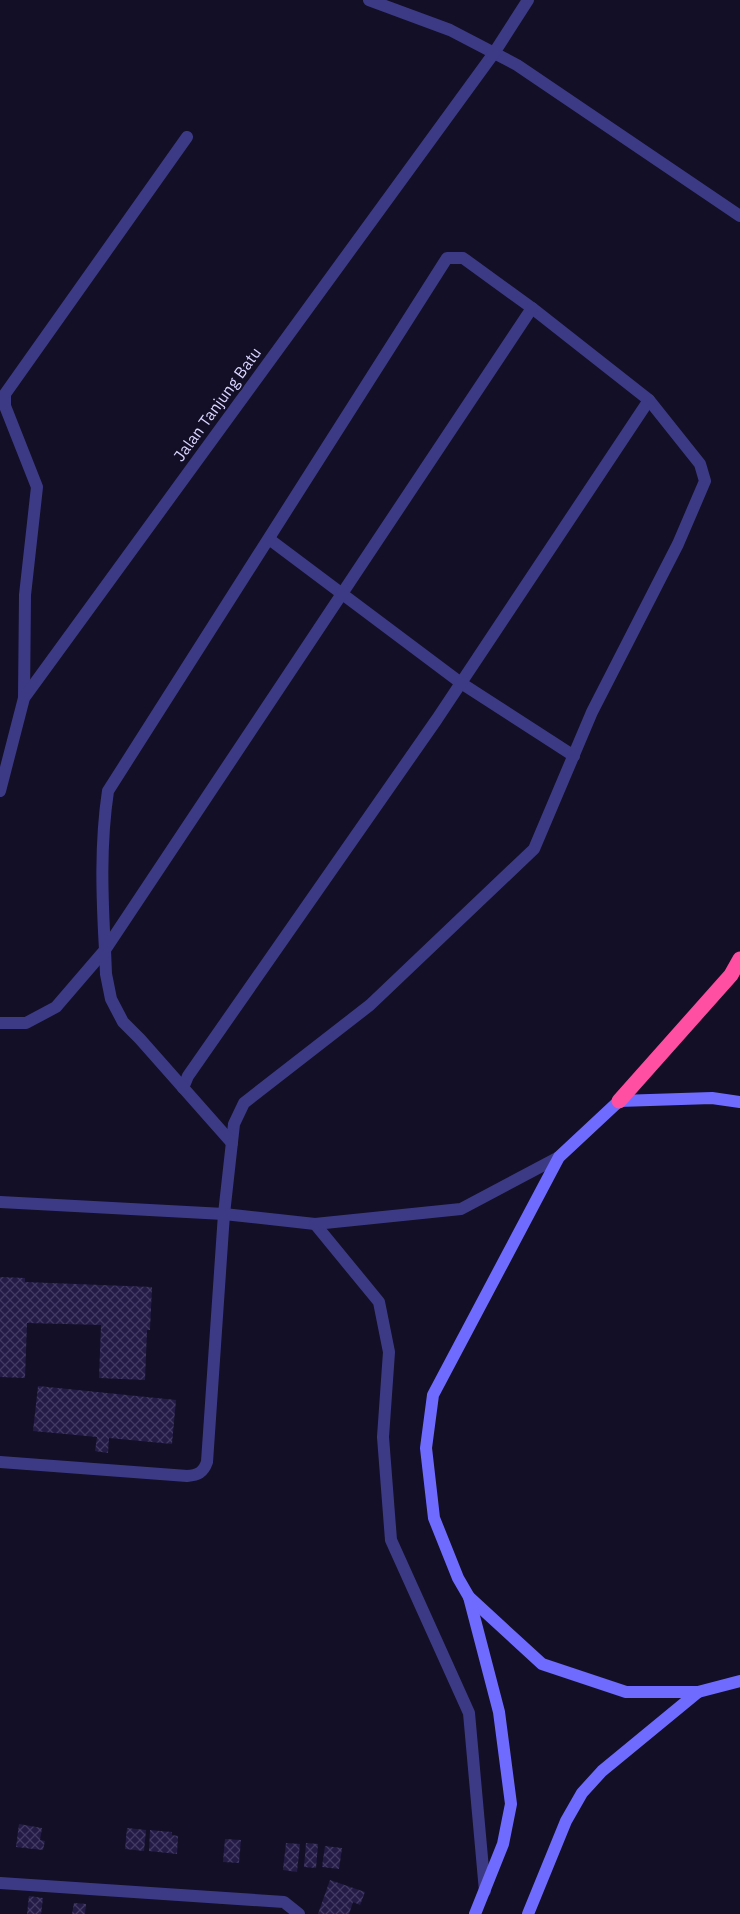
<svg xmlns="http://www.w3.org/2000/svg" width="740" height="1914" viewBox="0 0 740 1914" font-family="'IBM Plex Sans',sans-serif">
	<style>
		.building { fill: url(#building-cross-hatch) }
		.lines { fill: none; stroke-linecap: round; stroke-linejoin: round }
		.lane { stroke: #3d3a85; stroke-width: 12 }
		.street { stroke: #3d3a85; stroke-width: 12 }
		.secondary { stroke: #6f6bff; stroke-width: 12 }
		.highway { stroke: #ff4fa3; stroke-width: 15 }
		.labels { text-anchor: middle; stroke-width: 4; stroke-linejoin: round; paint-order: stroke }
		.street-label { font-size: 16px; fill: #d9d4ff; stroke: #130f26 }
	</style>
	<defs>
		<pattern id="building-cross-hatch" width="8" height="8" patternUnits="userSpaceOnUse" patternTransform="scale(1.25)"><rect width="8" height="8" fill="#241b47"/><path d="M0 0l8 8M0 8l8-8" fill="none" stroke="#433b63"/></pattern>
	</defs>
	<rect width="100%" height="100%" fill="#130f26"/>
	<g class="building">
		<polygon points="0,1277 25,1278 25,1282 152,1287 150,1330 147,1330 145,1380 99,1378 101,1325 27,1323 25,1378 0,1377"/>
		<polygon points="38,1386 176,1400 172,1444 109,1438 108,1453 95,1451 97,1437 33,1431"/>
		<polygon points="19,1824 42,1828 40,1840 45,1841 43,1850 16,1847"/>
		<polygon points="127,1828 146,1830 144,1851 125,1849"/>
		<polygon points="150,1830 172,1832 172,1835 178,1836 177,1854 149,1851"/>
		<polygon points="225,1839 241,1840 239,1863 223,1862"/>
		<polygon points="286,1843 300,1844 297,1872 283,1870"/>
		<polygon points="306,1843 318,1844 316,1868 304,1867"/>
		<polygon points="325,1846 342,1848 339,1869 322,1867"/>
		<polygon points="330,1880 365,1892 360,1905 353,1902 349,1914 318,1914"/>
		<polygon points="29,1896 43,1898 41,1914 27,1914"/>
		<polygon points="74,1903 86,1904 85,1914 72,1914"/>
	</g>
	<g class="lines">
		<g class="lane">
			<polyline points="369,0 450,30 517,65 740,216"/>
			<polyline points="269,539 461,683 574,756"/>
			<polyline points="24,698 25,595 37,487 5,406 5,394 187,137"/>
			<polyline points="0,791 24,698 494,53 528,0"/>
			<path d="M 0,1023 L 26,1023 L 56,1007 L 105,950 C 102,897 100,844 108,791 L 447,258 L 463,258 L 532,308 L 649,400 L 700,464 L 705,481 L 678,544 L 592,712 L 534,849 L 370,1005 L 244,1103 L 234,1124 L 224,1214 L 207,1462 C 203,1473 198,1475 187,1476 L 0,1462"/>
			<polyline points="183,1088 188,1076 437,719 649,400"/>
			<polyline points="232,1143 140,1039 123,1022 111,999 106,974 105,950 532,308"/>
			<polyline points="0,1202 224,1214 315,1224"/>
			<polyline points="0,1883 284,1902 299,1914"/>
		</g>
		<g class="street">
			<polyline points="315,1224 379,1302 389,1352 383,1437 391,1540 469,1713 485,1891"/>
			<polyline points="315,1224 461,1209 559,1157"/>
		</g>
		<g class="secondary">
			<polyline points="740,1102 712,1098 619,1101 559,1157 433,1395 426,1448 434,1518 458,1578 469,1597 542,1664 626,1692 698,1692 740,1681"/>
			<polyline points="469,1597 499,1712 511,1804 503,1844 475,1914"/>
			<polyline points="528,1914 566,1821 582,1793 602,1771 698,1692"/>
		</g>
		<polyline class="highway" points="619,1101 731,975 740,959"/>
	</g>
	<g class="labels">
		<g class="street-label">
			<text transform="translate(217 404) rotate(-54)" y="6">Jalan Tanjung Batu</text>
		</g>
	</g>
</svg>
